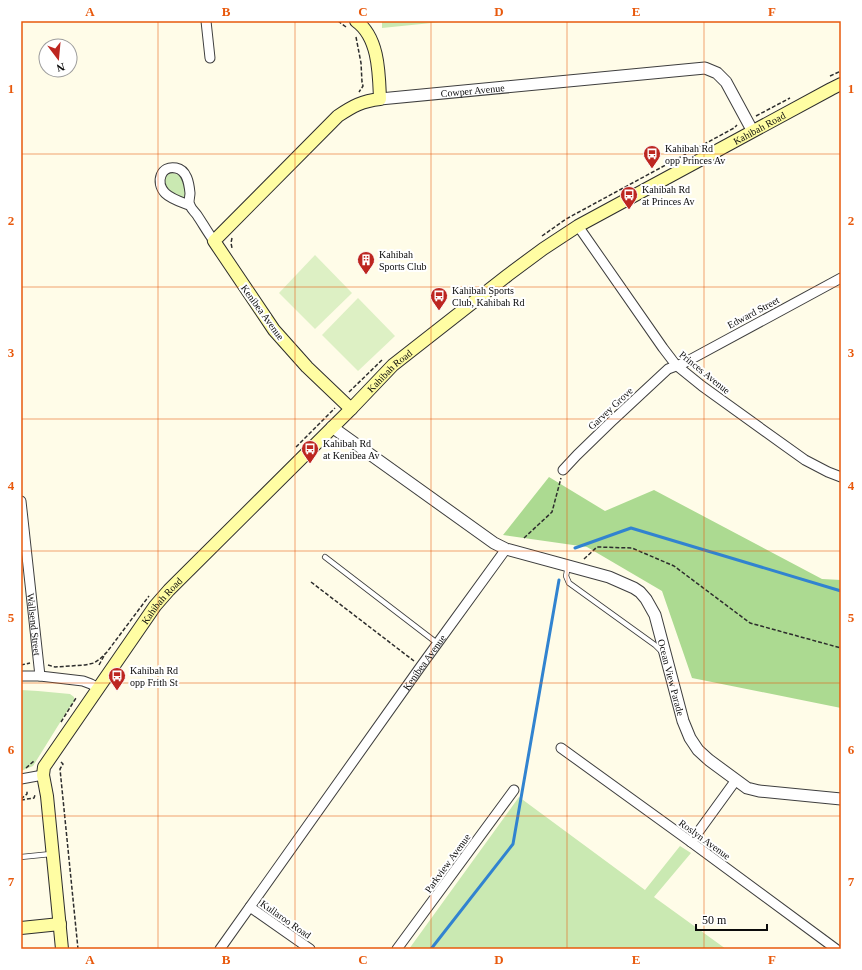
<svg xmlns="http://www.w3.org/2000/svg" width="862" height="970" viewBox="0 0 862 970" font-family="Georgia,serif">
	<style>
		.green { fill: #cae9b2 }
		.forest { fill: #acda91 }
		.pitch { fill: #ddf0c4 }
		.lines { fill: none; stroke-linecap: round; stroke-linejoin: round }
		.stream { stroke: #3183d0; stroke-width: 3 }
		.service-casing { stroke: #3e3e3e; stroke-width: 6 }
		.minor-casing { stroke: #3e3e3e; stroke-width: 11 }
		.tertiary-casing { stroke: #3e3e3e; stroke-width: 13 }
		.secondary-casing { stroke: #2d2d2d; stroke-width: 14 }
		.path { stroke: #2d2d2d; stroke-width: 1.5; stroke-dasharray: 4 2; stroke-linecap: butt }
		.service { stroke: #fff; stroke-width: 4.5 }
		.minor { stroke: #fff; stroke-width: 9 }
		.tertiary { stroke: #fff; stroke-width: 11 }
		.secondary { stroke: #fffda3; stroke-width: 12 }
		.grid { fill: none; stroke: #e8590c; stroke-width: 1; stroke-opacity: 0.55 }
		.labels { text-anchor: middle; stroke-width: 4; stroke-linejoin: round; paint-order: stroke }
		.street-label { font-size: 10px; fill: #0b0b0b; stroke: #fff }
		.poi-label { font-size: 10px; fill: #0b0b0b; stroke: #fff; text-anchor: start }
		.neatline { fill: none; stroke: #e8590c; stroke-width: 1.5 }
		.grid-label { font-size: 13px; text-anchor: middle; font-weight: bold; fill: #e8590c }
	</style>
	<rect width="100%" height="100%" fill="#fffce8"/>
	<g class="green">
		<polygon points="382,21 451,21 382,28"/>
		<path d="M 170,173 C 187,173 185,187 186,200 C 175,195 162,191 165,177 Z"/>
		<polygon points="21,690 38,691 70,694 74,697 74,702 69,708 33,766 21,771"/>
		<polygon points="519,797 645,890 680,846 691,853 654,897 726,949 409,949"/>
	</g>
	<polygon class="forest" points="549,477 605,511 654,490 822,579 841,580 841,708 692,678 662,591 587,547 503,535"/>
	<g class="pitch">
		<polygon points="315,255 352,293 315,329 279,293"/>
		<polygon points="358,298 395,336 358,371 322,335"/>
	</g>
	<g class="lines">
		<g class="stream">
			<polyline points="575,548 631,528 841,591"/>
			<polyline points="431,949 513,844 559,580"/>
		</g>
		<defs>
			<g id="service">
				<polyline points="325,557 437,643"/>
				<polyline points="568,566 566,576 569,583 655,645 662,652"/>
				<polyline points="21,857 51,854"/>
			</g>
			<g id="minor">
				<polyline points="206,21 210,58"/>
				<path d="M 189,205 C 181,202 171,199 165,193 C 155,182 161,165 176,168 C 187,170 189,183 190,193 C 190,197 188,202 190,205 C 191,209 195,212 197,215 C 203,224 208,233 214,241"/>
				<polyline points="578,226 663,348 676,365 702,386 784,445 805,460 828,472 841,477"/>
				<polyline points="563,470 577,455 611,422 668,369 684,363 841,278"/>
				<path id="s1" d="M 21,501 L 40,676"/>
				<polyline points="21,676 40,676 83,681 91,684 98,688"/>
				<polyline points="561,748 691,842 836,949"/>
				<polyline points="21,779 43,775"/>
				<polyline points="691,842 736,780"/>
				<polyline points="250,907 310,949"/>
				<path id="s2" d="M 220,949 L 421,666 L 506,549"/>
				<polyline points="397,949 514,790"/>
			</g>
			<g id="tertiary">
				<path id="s3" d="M 380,99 L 705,68 L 717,73 L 726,82 L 752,130"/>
				<path id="s4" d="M 332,427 L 494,543 L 506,549 L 609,577 L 634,588 L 640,592 L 646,599 L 655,615 L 683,721 L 690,738 L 698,750 L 709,760 L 747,788 L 759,791 L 841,799"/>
			</g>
			<g id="secondary">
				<path d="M 351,409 L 307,367 L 274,330 L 214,241 L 338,116 C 353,106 362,101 380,99 C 379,74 379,37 356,21"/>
				<polyline points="21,928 60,924"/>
				<path id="s5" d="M 62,949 L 47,796 L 43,775 L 44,767 L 155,606 L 169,590 L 351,409 L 393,365 L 508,275 L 543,249 L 578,226 L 831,89 L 841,84"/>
			</g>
		</defs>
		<use href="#service" class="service-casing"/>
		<use href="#minor" class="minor-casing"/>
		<use href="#tertiary" class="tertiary-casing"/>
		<use href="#secondary" class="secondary-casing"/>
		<g class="path">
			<polyline points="338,21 346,27"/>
			<polyline points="356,37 361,63 362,82 363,86 359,92"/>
			<polyline points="830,76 841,71"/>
			<polyline points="756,116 790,98"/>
			<polyline points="542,236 566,219 734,128 737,125"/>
			<polyline points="232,238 231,243 232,248"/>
			<polyline points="349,392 382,360"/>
			<polyline points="296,447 335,408"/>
			<polyline points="524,538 552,512 561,478"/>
			<polyline points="584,559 597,547 632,548 674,566 750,623 841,648"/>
			<polyline points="311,582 414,661"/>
			<polyline points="21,665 30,663"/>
			<polyline points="48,665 55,667 85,665 94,663 100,659 107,652 149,596"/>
			<polyline points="99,665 104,656"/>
			<polyline points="61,722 76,698"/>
			<polyline points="61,762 63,764 60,769 78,949"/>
			<polyline points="26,768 34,761"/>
			<polyline points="21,799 27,794 27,790"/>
			<polyline points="21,800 34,798 35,795"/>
		</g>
		<use href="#service" class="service"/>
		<use href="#minor" class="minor"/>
		<use href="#tertiary" class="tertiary"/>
		<use href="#secondary" class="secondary"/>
	</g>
	<path class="grid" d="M 158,21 L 158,949M 295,21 L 295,949M 431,21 L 431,949M 567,21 L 567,949M 704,21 L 704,949M 21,154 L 841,154M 21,287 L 841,287M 21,419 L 841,419M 21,551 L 841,551M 21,683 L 841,683M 21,816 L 841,816"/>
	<defs>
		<symbol id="bus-pin" viewBox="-11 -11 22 30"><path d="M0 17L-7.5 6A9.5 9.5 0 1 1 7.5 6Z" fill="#bd2620" stroke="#fff"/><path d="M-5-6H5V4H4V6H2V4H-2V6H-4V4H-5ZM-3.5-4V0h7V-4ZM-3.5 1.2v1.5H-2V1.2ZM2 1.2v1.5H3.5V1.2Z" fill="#fff"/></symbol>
		<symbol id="building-pin" viewBox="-11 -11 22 30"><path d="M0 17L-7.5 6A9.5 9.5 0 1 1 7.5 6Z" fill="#bd2620" stroke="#fff"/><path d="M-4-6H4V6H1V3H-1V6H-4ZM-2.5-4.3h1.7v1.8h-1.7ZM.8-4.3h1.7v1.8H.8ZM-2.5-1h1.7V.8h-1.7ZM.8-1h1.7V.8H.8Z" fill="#fff"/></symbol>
	</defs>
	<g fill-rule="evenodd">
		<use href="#bus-pin" x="642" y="144" width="20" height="27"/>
		<use href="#bus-pin" x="619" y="185" width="20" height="27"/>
		<use href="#building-pin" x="356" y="250" width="20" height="27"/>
		<use href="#bus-pin" x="429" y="286" width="20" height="27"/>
		<use href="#bus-pin" x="300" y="439" width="20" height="27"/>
		<use href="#bus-pin" x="107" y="666" width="20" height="27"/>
	</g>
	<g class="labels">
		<g class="street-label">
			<text dy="4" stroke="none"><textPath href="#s3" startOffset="93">Cowper Avenue</textPath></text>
			<text dy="4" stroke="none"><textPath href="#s5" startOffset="1155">Kahibah Road</textPath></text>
			<text transform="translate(263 312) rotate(54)" y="4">Kenibea Avenue</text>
			<text transform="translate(753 312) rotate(-28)" y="4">Edward Street</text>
			<text dy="4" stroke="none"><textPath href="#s5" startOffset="711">Kahibah Road</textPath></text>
			<text transform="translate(705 372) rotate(39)" y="4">Princes Avenue</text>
			<text transform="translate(610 408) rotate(-43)" y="4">Garvey Grove</text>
			<text dy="4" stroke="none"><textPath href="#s5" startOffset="387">Kahibah Road</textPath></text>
			<text dy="4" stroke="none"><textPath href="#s1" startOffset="124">Wallsend Street</textPath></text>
			<text dy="4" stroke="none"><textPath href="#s2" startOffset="352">Kenibea Avenue</textPath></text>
			<text dy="4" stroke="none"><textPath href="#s4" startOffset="446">Ocean View Parade</textPath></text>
			<text transform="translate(705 839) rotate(36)" y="4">Roslyn Avenue</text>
			<text transform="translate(447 863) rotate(-54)" y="4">Parkview Avenue</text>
			<text transform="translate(286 919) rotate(35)" y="4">Kullaroo Road</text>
		</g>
		<g class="poi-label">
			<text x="665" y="152">Kahibah Rd<tspan x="665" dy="12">opp Princes Av</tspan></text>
			<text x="642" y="193">Kahibah Rd<tspan x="642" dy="12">at Princes Av</tspan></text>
			<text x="379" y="258">Kahibah<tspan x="379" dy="12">Sports Club</tspan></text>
			<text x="452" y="294">Kahibah Sports<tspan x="452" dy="12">Club, Kahibah Rd</tspan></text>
			<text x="323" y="447">Kahibah Rd<tspan x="323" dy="12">at Kenibea Av</tspan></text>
			<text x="130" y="674">Kahibah Rd<tspan x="130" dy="12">opp Frith St</tspan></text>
		</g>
	</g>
	<rect width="862" height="970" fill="none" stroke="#ffffff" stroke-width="44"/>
	<g transform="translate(58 58) rotate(164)"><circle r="19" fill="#ffffff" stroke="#9d9d9d"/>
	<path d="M0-3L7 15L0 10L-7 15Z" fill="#bd2620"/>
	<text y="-6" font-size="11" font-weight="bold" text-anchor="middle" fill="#0b0b0b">N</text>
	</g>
	<path d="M696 924v6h71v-6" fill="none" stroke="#0b0b0b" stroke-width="2"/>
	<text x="702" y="924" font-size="12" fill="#0b0b0b" stroke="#ffffff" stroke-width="3" paint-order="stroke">50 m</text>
	<rect x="22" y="22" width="818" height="926" class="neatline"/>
	<g class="grid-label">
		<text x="90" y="16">A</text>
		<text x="226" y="16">B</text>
		<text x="363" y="16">C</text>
		<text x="499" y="16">D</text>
		<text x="636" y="16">E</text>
		<text x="772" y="16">F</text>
		<text x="11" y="93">1</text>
		<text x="851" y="93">1</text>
		<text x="11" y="225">2</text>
		<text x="851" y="225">2</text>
		<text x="11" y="357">3</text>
		<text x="851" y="357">3</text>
		<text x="11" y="490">4</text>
		<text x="851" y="490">4</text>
		<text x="11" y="622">5</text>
		<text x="851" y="622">5</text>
		<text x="11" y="754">6</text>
		<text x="851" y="754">6</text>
		<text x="11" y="886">7</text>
		<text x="851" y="886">7</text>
		<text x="90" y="964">A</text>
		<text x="226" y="964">B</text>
		<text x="363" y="964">C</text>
		<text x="499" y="964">D</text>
		<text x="636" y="964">E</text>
		<text x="772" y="964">F</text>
	</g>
</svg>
